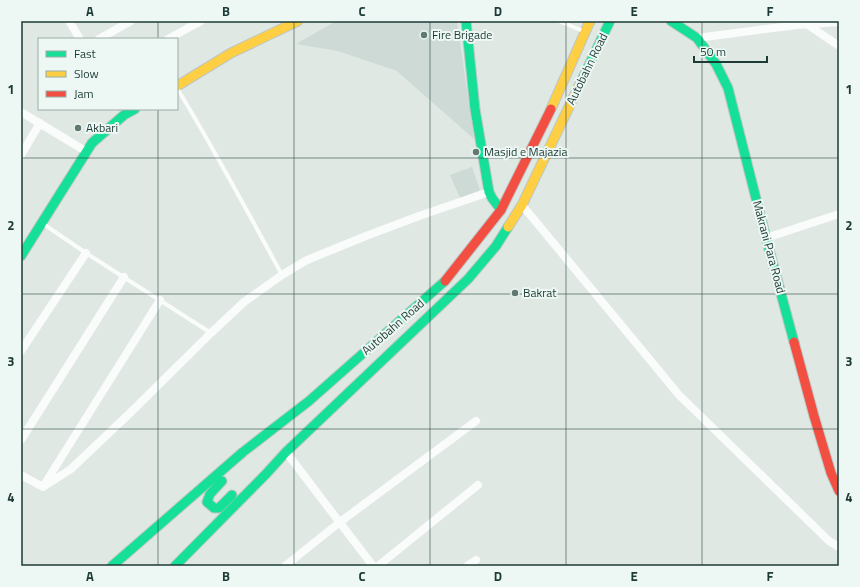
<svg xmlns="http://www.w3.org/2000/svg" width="860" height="587" viewBox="0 0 860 587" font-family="'Titillium Web',sans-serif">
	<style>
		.built { fill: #cddad5 }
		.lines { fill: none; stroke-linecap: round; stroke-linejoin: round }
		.fast-casing { stroke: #bcc7c4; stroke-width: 11 }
		.slow-casing { stroke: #bcc7c4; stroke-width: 11 }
		.jam-casing { stroke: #bcc7c4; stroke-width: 11 }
		.lane { stroke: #fafcfb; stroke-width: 4 }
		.street { stroke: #fafcfb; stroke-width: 8 }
		.fast { stroke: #16e098; stroke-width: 9 }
		.slow { stroke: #ffcf43; stroke-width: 9 }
		.jam { stroke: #f24e42; stroke-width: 9 }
		.grid { fill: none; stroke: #1d3b36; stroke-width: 1; stroke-opacity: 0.55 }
		.poi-dot { fill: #617873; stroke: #edf7f3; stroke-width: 1.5 }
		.labels { text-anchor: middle; stroke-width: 4; stroke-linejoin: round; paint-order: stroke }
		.poi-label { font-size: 12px; fill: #1d3b36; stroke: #edf7f3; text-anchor: start }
		.street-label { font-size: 12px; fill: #1d3b36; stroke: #edf7f3 }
		.neatline { fill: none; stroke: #1d3b36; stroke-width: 1.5 }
		.grid-label { font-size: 13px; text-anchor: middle; font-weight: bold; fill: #1d3b36 }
	</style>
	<rect width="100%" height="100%" fill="#e0e8e4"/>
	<g class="built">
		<polygon points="336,21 457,21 474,139 397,71 338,51 296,44"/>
		<polygon points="472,167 480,190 460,198 450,175"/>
	</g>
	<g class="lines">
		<defs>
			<g id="fast">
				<polyline points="466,21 475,109 489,192 492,198 501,210"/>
				<polyline points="671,21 697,38 716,64 728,88 766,238 794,342"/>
				<polyline points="579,86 610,21"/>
				<polyline points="21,256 92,143 124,115 135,109"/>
				<polyline points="222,481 210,494 207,502 214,508 219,508 232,495"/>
				<polyline points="112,566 243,452 309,401 445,281"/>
				<polyline points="175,566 266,474 286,452 468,279 496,246 508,227"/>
			</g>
			<g id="slow">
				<polyline points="177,86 231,53 298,21"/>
				<polyline points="551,109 590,21"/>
				<polyline points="508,227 522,205 579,86"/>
			</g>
			<g id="jam">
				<polyline points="445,281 501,210 551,109"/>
				<polyline points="794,342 814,416 831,473 839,491"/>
			</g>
		</defs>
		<use href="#fast" class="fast-casing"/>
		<use href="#slow" class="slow-casing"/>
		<use href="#jam" class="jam-casing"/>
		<g class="lane">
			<polyline points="559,21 583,31"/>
			<path d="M 177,88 C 214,149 248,212 282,275"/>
			<polyline points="42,223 86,253 211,333"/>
		</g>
		<g class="street">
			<polyline points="69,21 80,39"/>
			<polyline points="808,25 839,46"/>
			<polyline points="697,38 797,25 839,22"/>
			<polyline points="99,39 131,21"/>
			<polyline points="168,39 201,21"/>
			<polyline points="21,112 87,152"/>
			<polyline points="21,155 40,123"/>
			<polyline points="522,205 679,395 829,541 839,547"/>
			<polyline points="766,238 839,214"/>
			<polyline points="21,351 86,253"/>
			<polyline points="21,440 124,277"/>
			<polyline points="286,452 373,566"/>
			<polyline points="21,475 43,487 71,469 130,413 211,333 244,302 282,275 307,260 366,236 419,216 489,192"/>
			<polyline points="44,485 160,300"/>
			<polyline points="285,566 340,522 476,421"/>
			<polyline points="378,566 478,485"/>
			<polyline points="467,566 476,560"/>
		</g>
		<use href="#fast" class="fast"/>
		<use href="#slow" class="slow"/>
		<use href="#jam" class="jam"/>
	</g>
	<path class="grid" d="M 158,21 L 158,39M 294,21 L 294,566M 430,21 L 430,566M 566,21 L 566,566M 702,21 L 702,566M 158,109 L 158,566M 21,158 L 839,158M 21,294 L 839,294M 21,429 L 839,429"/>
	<g class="poi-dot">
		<circle cx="424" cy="35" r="4"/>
		<circle cx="78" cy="128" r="4"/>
		<circle cx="476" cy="152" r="4"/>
		<circle cx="515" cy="293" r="4"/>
	</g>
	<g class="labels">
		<g class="poi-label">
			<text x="432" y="39">Fire Brigade</text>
			<text x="86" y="132">Akbari</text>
			<text x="484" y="156">Masjid e Majazia</text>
			<text x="523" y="297">Bakrat</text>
		</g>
		<g class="street-label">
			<text transform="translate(587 69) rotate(-64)" y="4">Autobahn Road</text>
			<text transform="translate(769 247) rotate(75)" y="4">Makrani Para Road</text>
			<text transform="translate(393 327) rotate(-41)" y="4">Autobahn Road</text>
		</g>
	</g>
	<rect width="860" height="587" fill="none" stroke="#edf7f3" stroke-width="44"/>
	<rect x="38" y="38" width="140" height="72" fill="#edf7f3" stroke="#9aaca7"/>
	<rect x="46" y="51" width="20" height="6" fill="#16e098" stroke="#9aaca7"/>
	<text x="74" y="58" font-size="12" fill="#1d3b36">Fast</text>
	<rect x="46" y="71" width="20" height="6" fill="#ffcf43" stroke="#9aaca7"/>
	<text x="74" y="78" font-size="12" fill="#1d3b36">Slow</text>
	<rect x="46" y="91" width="20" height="6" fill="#f24e42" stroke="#9aaca7"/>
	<text x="74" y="98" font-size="12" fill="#1d3b36">Jam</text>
	<path d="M694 56v6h73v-6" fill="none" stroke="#1d3b36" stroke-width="2"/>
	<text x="700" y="56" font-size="12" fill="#1d3b36" stroke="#edf7f3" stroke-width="3" paint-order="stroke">50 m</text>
	<rect x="22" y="22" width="816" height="543" class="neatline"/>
	<g class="grid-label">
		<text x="90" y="16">A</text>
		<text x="226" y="16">B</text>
		<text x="362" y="16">C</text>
		<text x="498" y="16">D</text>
		<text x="634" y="16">E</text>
		<text x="770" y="16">F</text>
		<text x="11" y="94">1</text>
		<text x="849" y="94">1</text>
		<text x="11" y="230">2</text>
		<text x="849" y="230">2</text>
		<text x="11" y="366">3</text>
		<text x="849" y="366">3</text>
		<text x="11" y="502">4</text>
		<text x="849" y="502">4</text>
		<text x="90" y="581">A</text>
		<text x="226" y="581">B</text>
		<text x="362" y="581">C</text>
		<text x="498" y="581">D</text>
		<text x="634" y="581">E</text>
		<text x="770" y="581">F</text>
	</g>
</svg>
